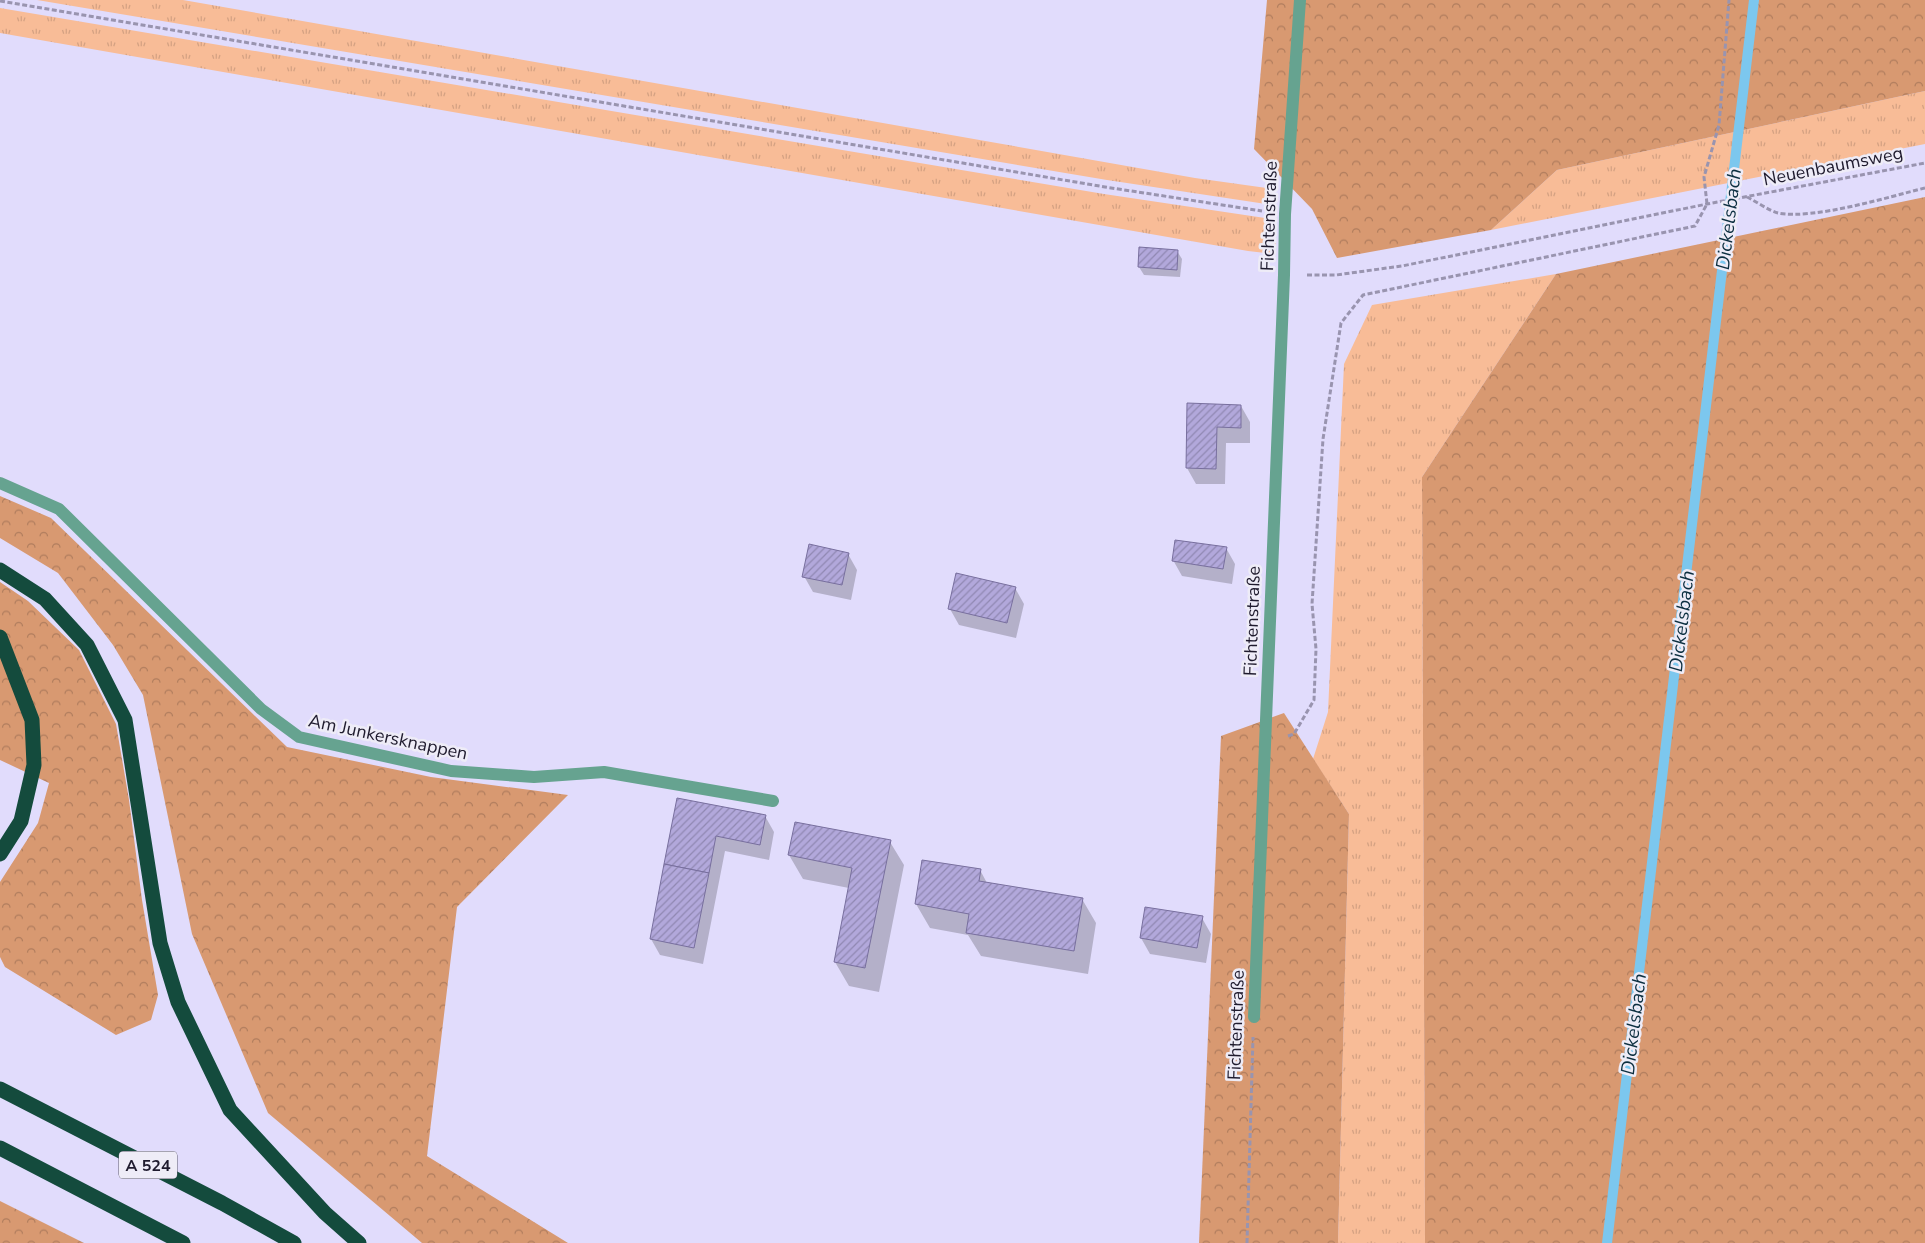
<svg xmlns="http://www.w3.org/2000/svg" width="1925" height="1243" viewBox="0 0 1925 1243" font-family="'Nunito Sans',sans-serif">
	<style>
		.grass { fill: url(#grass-tufts) }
		.forest { fill: url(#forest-crowns) }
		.shadow { fill: #0003 }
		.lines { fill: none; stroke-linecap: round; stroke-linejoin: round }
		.stream { stroke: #7cc7ee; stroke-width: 10 }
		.building { fill: url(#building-hatch); stroke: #786f9e }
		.path { stroke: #9994af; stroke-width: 3; stroke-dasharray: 5 2.5; stroke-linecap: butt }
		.lane { stroke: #66a390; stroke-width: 12 }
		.street { stroke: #66a390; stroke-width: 12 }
		.highway { stroke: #144b3d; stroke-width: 15 }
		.labels { text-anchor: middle; stroke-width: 5; stroke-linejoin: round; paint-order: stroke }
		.shield { fill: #eeecf7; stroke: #5d5a6a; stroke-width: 1 }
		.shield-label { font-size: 16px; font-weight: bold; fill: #1f1b2e }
		.street-label { font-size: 18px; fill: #1f1b2e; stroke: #eeecf7 }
		.water-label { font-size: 19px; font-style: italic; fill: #0c2f40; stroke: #eeecf7 }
	</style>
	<defs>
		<pattern id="grass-tufts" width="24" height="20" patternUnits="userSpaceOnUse" patternTransform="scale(1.25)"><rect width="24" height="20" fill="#f8bc97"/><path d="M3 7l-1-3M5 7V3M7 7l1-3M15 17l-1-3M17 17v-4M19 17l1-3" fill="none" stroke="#d4a182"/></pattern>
		<pattern id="forest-crowns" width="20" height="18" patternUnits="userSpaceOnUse" patternTransform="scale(1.25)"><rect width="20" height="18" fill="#d89971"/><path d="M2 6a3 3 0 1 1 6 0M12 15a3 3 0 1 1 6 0" fill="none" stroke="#af7c5d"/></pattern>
		<pattern id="building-hatch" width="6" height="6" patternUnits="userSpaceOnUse" patternTransform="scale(1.25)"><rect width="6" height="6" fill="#b2a8db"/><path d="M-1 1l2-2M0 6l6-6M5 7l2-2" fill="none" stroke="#9088b2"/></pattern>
	</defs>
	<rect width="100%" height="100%" fill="#e1dcfc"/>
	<g class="grass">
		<polygon points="37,0 183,0 1195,178 1274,189 1273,198 1266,204 1107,180"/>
		<path d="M 0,8 L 1104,194 L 1265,218 C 1275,230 1277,238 1275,254 L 1248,251 L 0,33 Z"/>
		<polygon points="1925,91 1925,144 1491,230 1557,170"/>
		<polygon points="1556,274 1422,477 1425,1243 1338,1243 1349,814 1313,759 1328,712 1344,364 1372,305"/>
	</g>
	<g class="forest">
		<polygon points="1267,0 1925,0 1925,91 1557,170 1491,230 1337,258 1312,209 1254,149"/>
		<polygon points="1925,197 1925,1243 1425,1243 1422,477 1556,274"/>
		<polygon points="0,496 51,518 287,747 431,777 568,795 457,907 427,1156 568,1243 422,1243 268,1113 192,934 143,695 113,645 58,573 0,538"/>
		<polygon points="0,582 28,601 79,650 116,724 129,800 142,900 158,995 151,1020 116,1035 5,967 0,957 0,882 38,823 49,783 0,760"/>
		<polygon points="1284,713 1349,814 1338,1243 1199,1243 1221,736"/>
		<polygon points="0,1201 84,1243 0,1243"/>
	</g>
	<g class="shadow">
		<polygon points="1177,251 1182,259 1180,277 1144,275 1139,267"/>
		<polygon points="1188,404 1241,406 1250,422 1250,443 1226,443 1225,484 1196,484 1187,468"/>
		<polygon points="1226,548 1235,564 1232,584 1182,576 1173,560"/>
		<polygon points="848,554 857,570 851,600 813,592 804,576"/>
		<polygon points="1015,588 1024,604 1016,638 959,625 950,609"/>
		<polygon points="678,800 765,816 774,832 769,860 725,851 703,964 660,955 651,939"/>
		<polygon points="890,842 904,865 879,992 849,986 835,962 849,888 803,879 789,855"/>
		<polygon points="980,870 987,883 1082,899 1096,923 1088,974 981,956 968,935 930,928 916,904"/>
		<polygon points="1202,918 1211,934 1206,963 1150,954 1141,938"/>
	</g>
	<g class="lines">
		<polyline class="stream" points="1607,1243 1754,0"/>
	</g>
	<g class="building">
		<polygon points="1139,247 1178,250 1177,270 1138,267"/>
		<polygon points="1187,403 1241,405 1241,428 1217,427 1216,469 1186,468"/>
		<polygon points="1175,540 1227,547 1223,569 1172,561"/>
		<polygon points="809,544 849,553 842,585 802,577"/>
		<polygon points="956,573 1016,587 1007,623 948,609"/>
		<polygon points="677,798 766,815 760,845 716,836 709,873 664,864"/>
		<polygon points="795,822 891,840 865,968 834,962 852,868 788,855"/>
		<polygon points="922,860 981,869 979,881 1083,898 1074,951 966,933 969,914 915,904"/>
		<polygon points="664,864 709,873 694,948 650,939"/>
		<polygon points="1145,907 1203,916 1197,948 1140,938"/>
	</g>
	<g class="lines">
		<g class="path">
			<polyline points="0,1 1105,187 1262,211"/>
			<path d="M 1747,197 C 1757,202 1768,210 1778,213 C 1814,220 1888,197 1925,188"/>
			<polyline points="1307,275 1336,275 1402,266 1707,204 1925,163"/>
			<polyline points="1288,736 1294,734 1314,700 1316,649 1312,604 1323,439 1341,323 1363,295 1695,226 1707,204 1704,177 1719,125 1729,0"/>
			<polyline points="1247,1243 1253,1037"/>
		</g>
		<polyline class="lane" points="0,483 59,509 261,709 299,737 451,771 534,777 604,772 773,801"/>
		<polyline class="street" points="1254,1017 1284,275 1285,214 1300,0"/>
		<g class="highway">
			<polyline points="0,570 45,599 87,645 125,720 160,943 178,1002 230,1110 325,1213 359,1243"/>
			<polyline points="0,637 32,720 34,765 21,821 0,854"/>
			<polyline points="0,1089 222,1203 294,1243"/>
			<polyline points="0,1148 183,1243"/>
		</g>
	</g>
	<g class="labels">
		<rect class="shield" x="119" y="1151.5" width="58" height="27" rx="4"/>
		<g class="shield-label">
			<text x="148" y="1171">A 524</text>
		</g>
		<g class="street-label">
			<text transform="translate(1833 166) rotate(-11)" y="6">Neuenbaumsweg</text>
			<text transform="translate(1269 216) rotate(-88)" y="6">Fichtenstraße</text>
			<text transform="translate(1252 621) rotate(-88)" y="6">Fichtenstraße</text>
			<text transform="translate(388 737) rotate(12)" y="6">Am Junkersknappen</text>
			<text transform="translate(1236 1025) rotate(-88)" y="6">Fichtenstraße</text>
		</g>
		<g class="water-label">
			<text transform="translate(1728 219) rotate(-83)" y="7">Dickelsbach</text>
			<text transform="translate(1681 621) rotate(-83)" y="7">Dickelsbach</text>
			<text transform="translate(1633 1024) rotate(-83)" y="7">Dickelsbach</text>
		</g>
	</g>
</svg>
